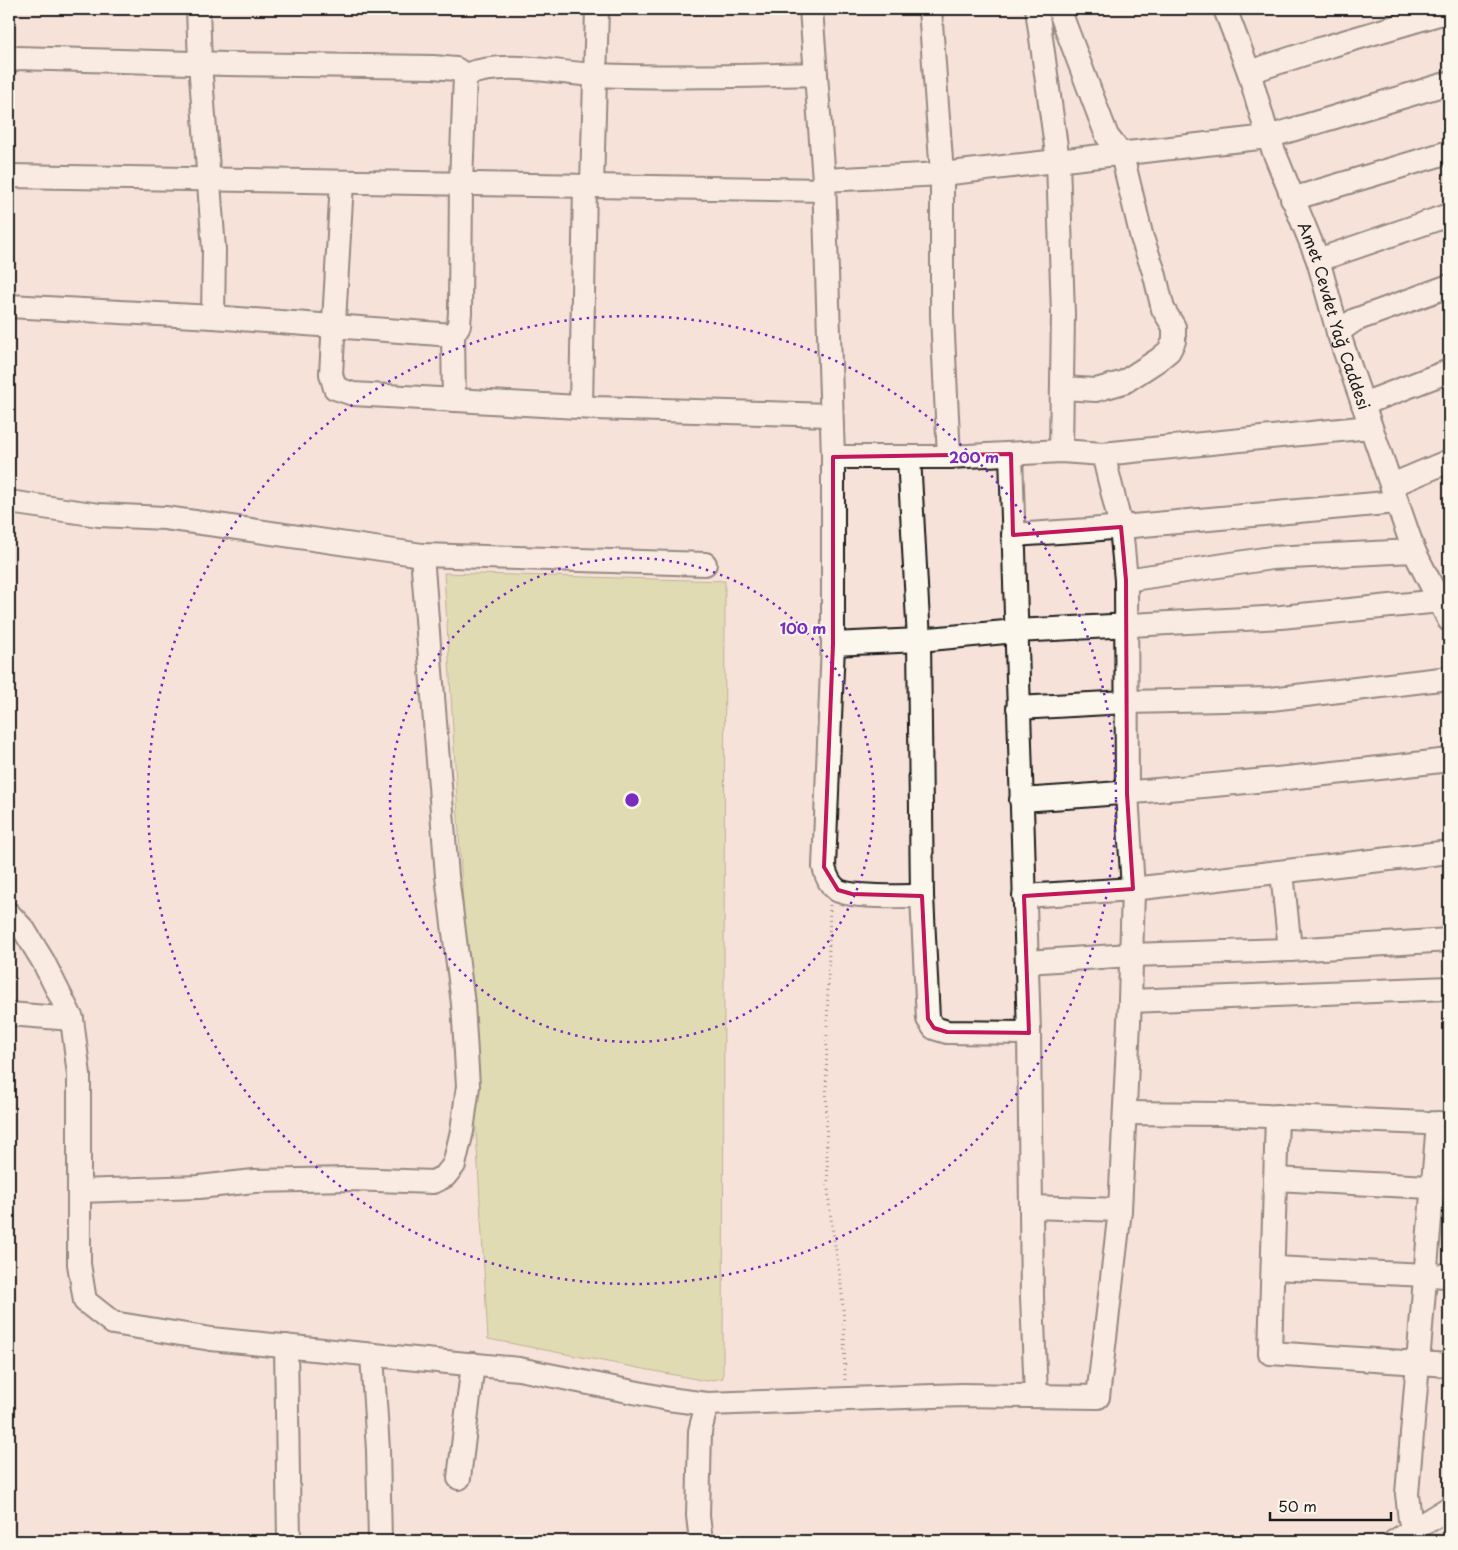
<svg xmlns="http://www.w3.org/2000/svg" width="1458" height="1550" viewBox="0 0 1458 1550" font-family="'Playpen Sans',sans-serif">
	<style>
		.green { fill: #c6d285; stroke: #717750 }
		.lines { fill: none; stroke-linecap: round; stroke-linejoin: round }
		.minor-casing { stroke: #1c1c1c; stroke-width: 26 }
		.path { stroke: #1c1c1c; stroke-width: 3; stroke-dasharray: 1 4; stroke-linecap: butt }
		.minor { stroke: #fbf7ec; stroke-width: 22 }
		.marked { fill: none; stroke: #c2185b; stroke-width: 4; stroke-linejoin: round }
		.ring { fill: none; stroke: #7b2cbf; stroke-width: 2.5; stroke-dasharray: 2.5 5 }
		.labels { text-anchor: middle; stroke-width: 4; stroke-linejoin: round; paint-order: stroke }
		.street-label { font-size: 16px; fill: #1c1c1c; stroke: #fbf7ec }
		.centre { fill: #7b2cbf; stroke: #fbf7ec; stroke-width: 2.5 }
		.ring-label { font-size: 15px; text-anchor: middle; font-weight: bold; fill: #7b2cbf; stroke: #fbf7ec; stroke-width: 4; stroke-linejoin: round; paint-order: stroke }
	</style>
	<rect width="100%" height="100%" fill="#f7e2d9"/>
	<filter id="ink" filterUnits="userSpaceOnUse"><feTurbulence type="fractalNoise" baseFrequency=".02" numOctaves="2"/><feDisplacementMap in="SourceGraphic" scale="10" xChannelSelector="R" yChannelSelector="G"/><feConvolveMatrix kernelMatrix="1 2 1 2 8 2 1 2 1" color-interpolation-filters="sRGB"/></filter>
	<g filter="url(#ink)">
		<polygon class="green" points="444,573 725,581 723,1378 706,1381 488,1339"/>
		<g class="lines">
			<defs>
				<g id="minor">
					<polyline points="198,9 200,63 214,250 213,317"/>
					<polyline points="811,9 824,180"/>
					<polyline points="930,9 942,174 942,315 949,457"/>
					<polyline points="1037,9 1058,161 1063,314 1061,451"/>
					<polyline points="1059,9 1107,136 1122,155 1142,238 1154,272 1163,309 1174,327 1174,341 1169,351 1158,360 1124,382 1096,390 1062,388"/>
					<path id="s1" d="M 1225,9 L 1249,72 L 1268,137 L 1318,260 L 1338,332 L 1414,551 L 1449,620"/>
					<polyline points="9,62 16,58 226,64 433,67 456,69 465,75 461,183 460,312 459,325 453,335 454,400"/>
					<polyline points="1249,72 1323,48 1449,11"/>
					<path d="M 465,75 C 507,60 552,73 596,75 C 669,78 743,76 816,74"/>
					<polyline points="9,176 824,190"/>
					<polyline points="342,182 331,374 335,388 353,394 595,408 831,415"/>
					<polyline points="592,185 597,9"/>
					<polyline points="1292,199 1449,152"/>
					<polyline points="1318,260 1449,215"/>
					<polyline points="9,306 213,317 453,335"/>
					<polyline points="1338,332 1355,320 1449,286"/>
					<polyline points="1363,404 1449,371"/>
					<polyline points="581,407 585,185"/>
					<polyline points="1011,454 1029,1033 1032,1297 1036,1396"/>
					<polyline points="1103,454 1370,427"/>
					<polyline points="909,457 919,640 922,896 928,1019 934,1028 947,1032 1029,1033"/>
					<polyline points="1392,485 1449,461"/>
					<polyline points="9,502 99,515 165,518 224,526 422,555 705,564"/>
					<polyline points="1013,535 1089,530 1397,502"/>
					<polyline points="1126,580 1271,558 1414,551"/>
					<polyline points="833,644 919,640 1016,631 1281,617 1440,601"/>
					<polyline points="1018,708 1126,702 1271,699 1449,678"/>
					<path d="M 1021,800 C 1164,791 1307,777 1449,760"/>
					<polyline points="1282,872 1290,950"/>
					<path d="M 922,896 C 904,896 851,898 837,890 C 829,884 826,876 824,867 L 833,644 L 833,457 L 824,180 L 942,174 L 1268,137 L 1449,83"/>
					<polyline points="1024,896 1133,889 1449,852"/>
					<polyline points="9,914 24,930 43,961 72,1019 79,1075 79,1264 85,1301 113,1323 211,1339 519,1369 668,1399 707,1404 700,1431 698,1516 701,1541"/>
					<polyline points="1027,962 1130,955 1290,950 1449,940"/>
					<polyline points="1130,1001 1449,988"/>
					<polyline points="9,1014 72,1019"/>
					<polyline points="1125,1113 1219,1114 1449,1124"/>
					<polyline points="1277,1116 1270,1353 1449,1365"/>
					<polyline points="1275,1179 1449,1188"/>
					<polyline points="79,1191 199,1187 254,1181 349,1179 433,1182 445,1176 454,1165 462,1131 468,1086 463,1004 447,876 422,555"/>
					<polyline points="1031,1207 1120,1210"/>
					<polyline points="1273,1268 1449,1276"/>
					<polyline points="286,1346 289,1541"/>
					<polyline points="372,1355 378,1450 380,1541"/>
					<polyline points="707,1404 962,1395 1098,1397 1120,1210 1130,1001 1133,889 1127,794 1126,580 1121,527 1103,454 1061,451 949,457 833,457"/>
					<polyline points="459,1478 473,1364"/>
					<polyline points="1416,1528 1410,1520 1407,1494 1438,1123"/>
					<polyline points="1395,1541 1449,1508"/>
				</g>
			</defs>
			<use href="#minor" class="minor-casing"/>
			<path class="path" d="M 830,905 C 828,998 824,1092 828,1185 C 829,1214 835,1242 839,1271 C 845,1307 844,1344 845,1380"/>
			<use href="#minor" class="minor"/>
		</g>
	</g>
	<path d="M0 0H1458V1550H0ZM 1011,454 L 1013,535 L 1121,527 L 1126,580 L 1127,794 L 1133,889 L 1024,896 L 1029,1033 L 947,1032 L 934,1028 L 928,1019 L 922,896 L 852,894 L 838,890 L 824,867 L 833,644 L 833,457 Z" fill="#f7e2d9" fill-opacity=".55" fill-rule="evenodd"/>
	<path class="marked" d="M 1011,454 L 1013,535 L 1121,527 L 1126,580 L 1127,794 L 1133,889 L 1024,896 L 1029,1033 L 947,1032 L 934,1028 L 928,1019 L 922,896 L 852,894 L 838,890 L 824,867 L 833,644 L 833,457 Z"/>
	<g class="ring">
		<circle cx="632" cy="800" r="242"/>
		<circle cx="632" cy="800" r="484"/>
	</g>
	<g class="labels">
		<g class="street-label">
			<text dy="6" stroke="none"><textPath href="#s1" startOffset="326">Amet Cevdet Yağ Caddesi</textPath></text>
		</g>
	</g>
	<circle cx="632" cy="800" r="8" class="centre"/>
	<g class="ring-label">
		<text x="974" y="463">200 m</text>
		<text x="803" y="634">100 m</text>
	</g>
	<rect width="1458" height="1550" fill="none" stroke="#fbf7ec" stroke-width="30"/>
	<rect x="15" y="15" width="1428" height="1520" fill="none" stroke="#1c1c1c" stroke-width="2" filter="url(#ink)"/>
	<path d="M1270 1512v8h121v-8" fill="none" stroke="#1c1c1c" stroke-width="2.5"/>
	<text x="1278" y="1512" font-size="15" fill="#1c1c1c" stroke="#fbf7ec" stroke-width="4" paint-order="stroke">50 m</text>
</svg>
